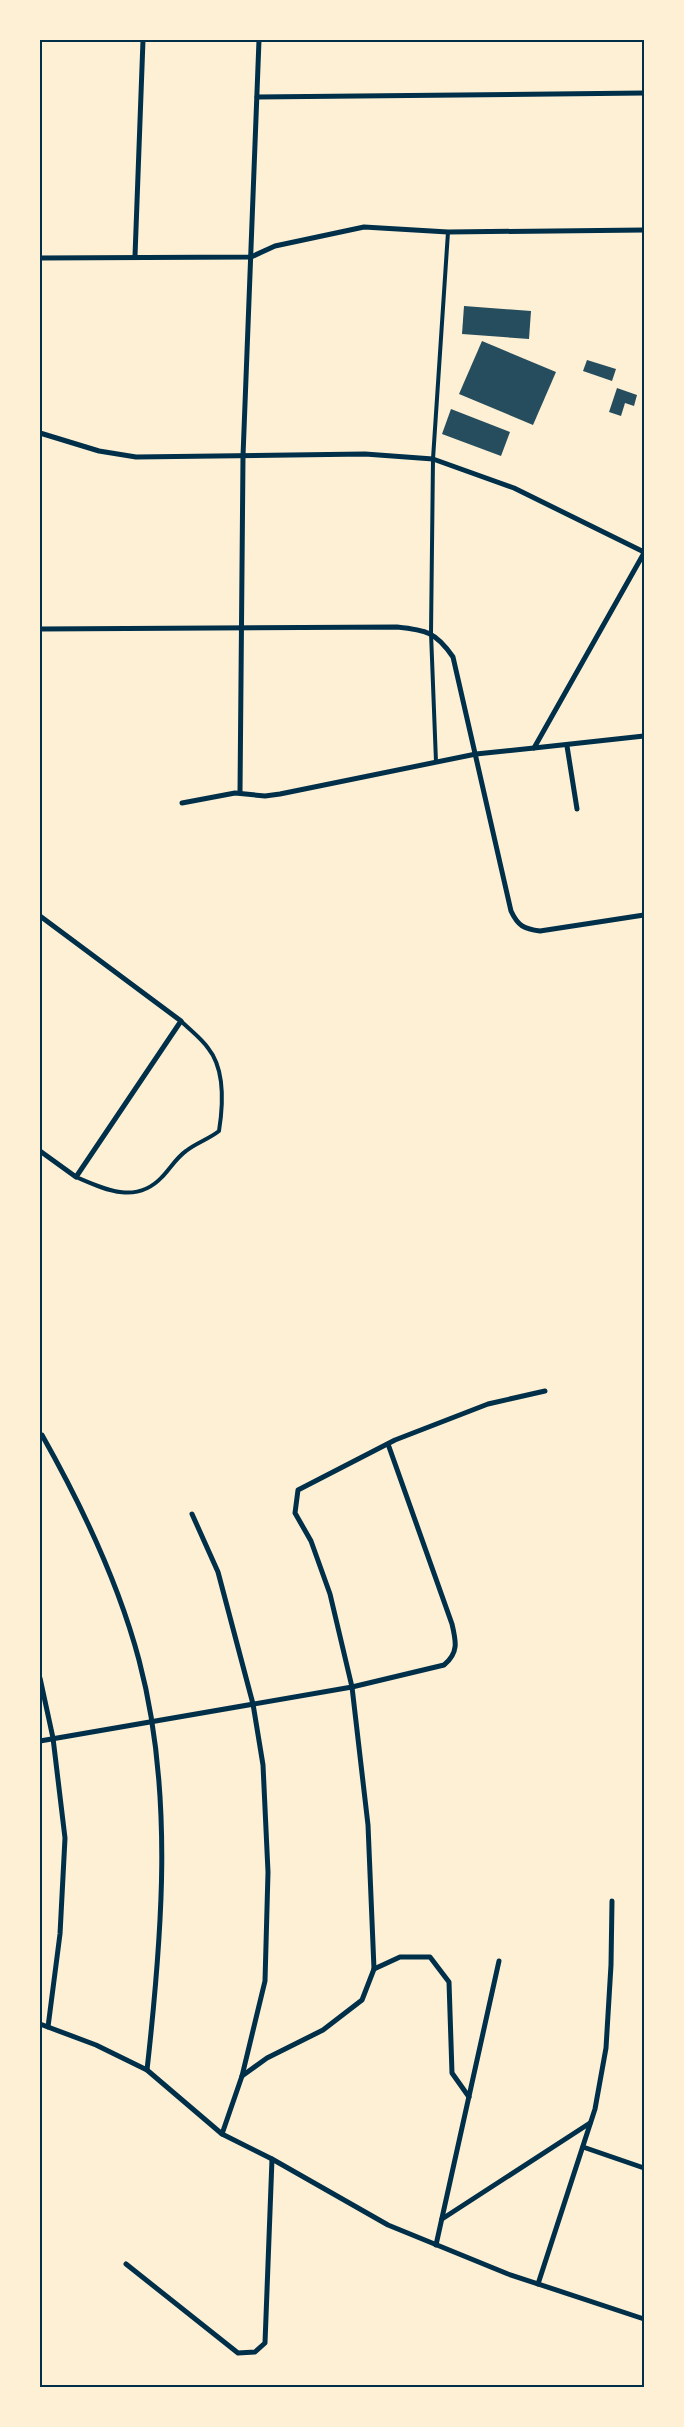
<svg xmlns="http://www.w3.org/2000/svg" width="684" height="2427" viewBox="0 0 684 2427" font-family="'Source Sans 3',sans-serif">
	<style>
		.building { fill: #264d5e }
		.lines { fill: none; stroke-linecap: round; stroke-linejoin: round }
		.service { stroke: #003049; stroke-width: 4 }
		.minor { stroke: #003049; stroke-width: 5 }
		.neatline { fill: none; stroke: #003049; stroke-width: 2 }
	</style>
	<rect width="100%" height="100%" fill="#fdf0d5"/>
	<g class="building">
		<polygon points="464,306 531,311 529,339 462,334"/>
		<polygon points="482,341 556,372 533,425 459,394"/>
		<polygon points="587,360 616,369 612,381 583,371"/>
		<polygon points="617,388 637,395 634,406 625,403 621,416 609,412"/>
		<polygon points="451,409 510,432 501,456 442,434"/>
	</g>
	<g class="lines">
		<g class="service">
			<polyline points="436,762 431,633 433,459 448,232"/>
			<path d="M 76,1177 C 104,1189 136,1205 162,1177 C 170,1169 176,1158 186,1151 C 196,1143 209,1139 219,1131 C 223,1106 225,1069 208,1048 C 201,1038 190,1030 181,1021"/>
		</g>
		<g class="minor">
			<polyline points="257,97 644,93"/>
			<polyline points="135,256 143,40"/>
			<polyline points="40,258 251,257 275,246 364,227 448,232 644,230"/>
			<polyline points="40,433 99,451 136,457 365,454 433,459 514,488 644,552"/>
			<polyline points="644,553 534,748 644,736"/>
			<path d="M 40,629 L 397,627 C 426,630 436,632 453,657 L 511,911 C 518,926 524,929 540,931 L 644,915"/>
			<polyline points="567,746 577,809"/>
			<polyline points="240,793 243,456 259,40"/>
			<polyline points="182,803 235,793 265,796 280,794 476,754 534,748"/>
			<polyline points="40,916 181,1021 76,1177 40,1151"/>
			<path d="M 42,1435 C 82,1506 118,1581 139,1660 C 174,1792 162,1936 147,2070"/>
			<polyline points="192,1514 218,1572 253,1704 263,1765 268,1872 265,1981 242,2076 222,2134"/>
			<polyline points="40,1678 53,1738 65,1838 60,1934 48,2027"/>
			<path d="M 40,1741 L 352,1687 L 444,1665 C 459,1653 456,1641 452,1624 L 388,1444"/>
			<polyline points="374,1969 400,1957 430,1957 449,1982 452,2073 469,2097"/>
			<polyline points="40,2024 96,2045 147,2070 222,2134 272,2159 388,2225 508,2274 644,2319"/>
			<polyline points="242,2076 267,2058 323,2030 362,2000 374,1969 368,1825 352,1687 330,1594 311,1541 295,1513 298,1490 395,1440 488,1404 545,1391"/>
			<polyline points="583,2147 644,2168"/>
			<polyline points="442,2219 590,2123"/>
			<polyline points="436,2245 499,1961"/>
			<polyline points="126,2264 238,2353 255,2352 265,2343 272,2159"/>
			<polyline points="538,2284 595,2109 606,2048 611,1965 612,1901"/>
		</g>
	</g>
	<rect width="684" height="2427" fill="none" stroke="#fdf0d5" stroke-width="82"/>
	<rect x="41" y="41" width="602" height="2345" class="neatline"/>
</svg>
